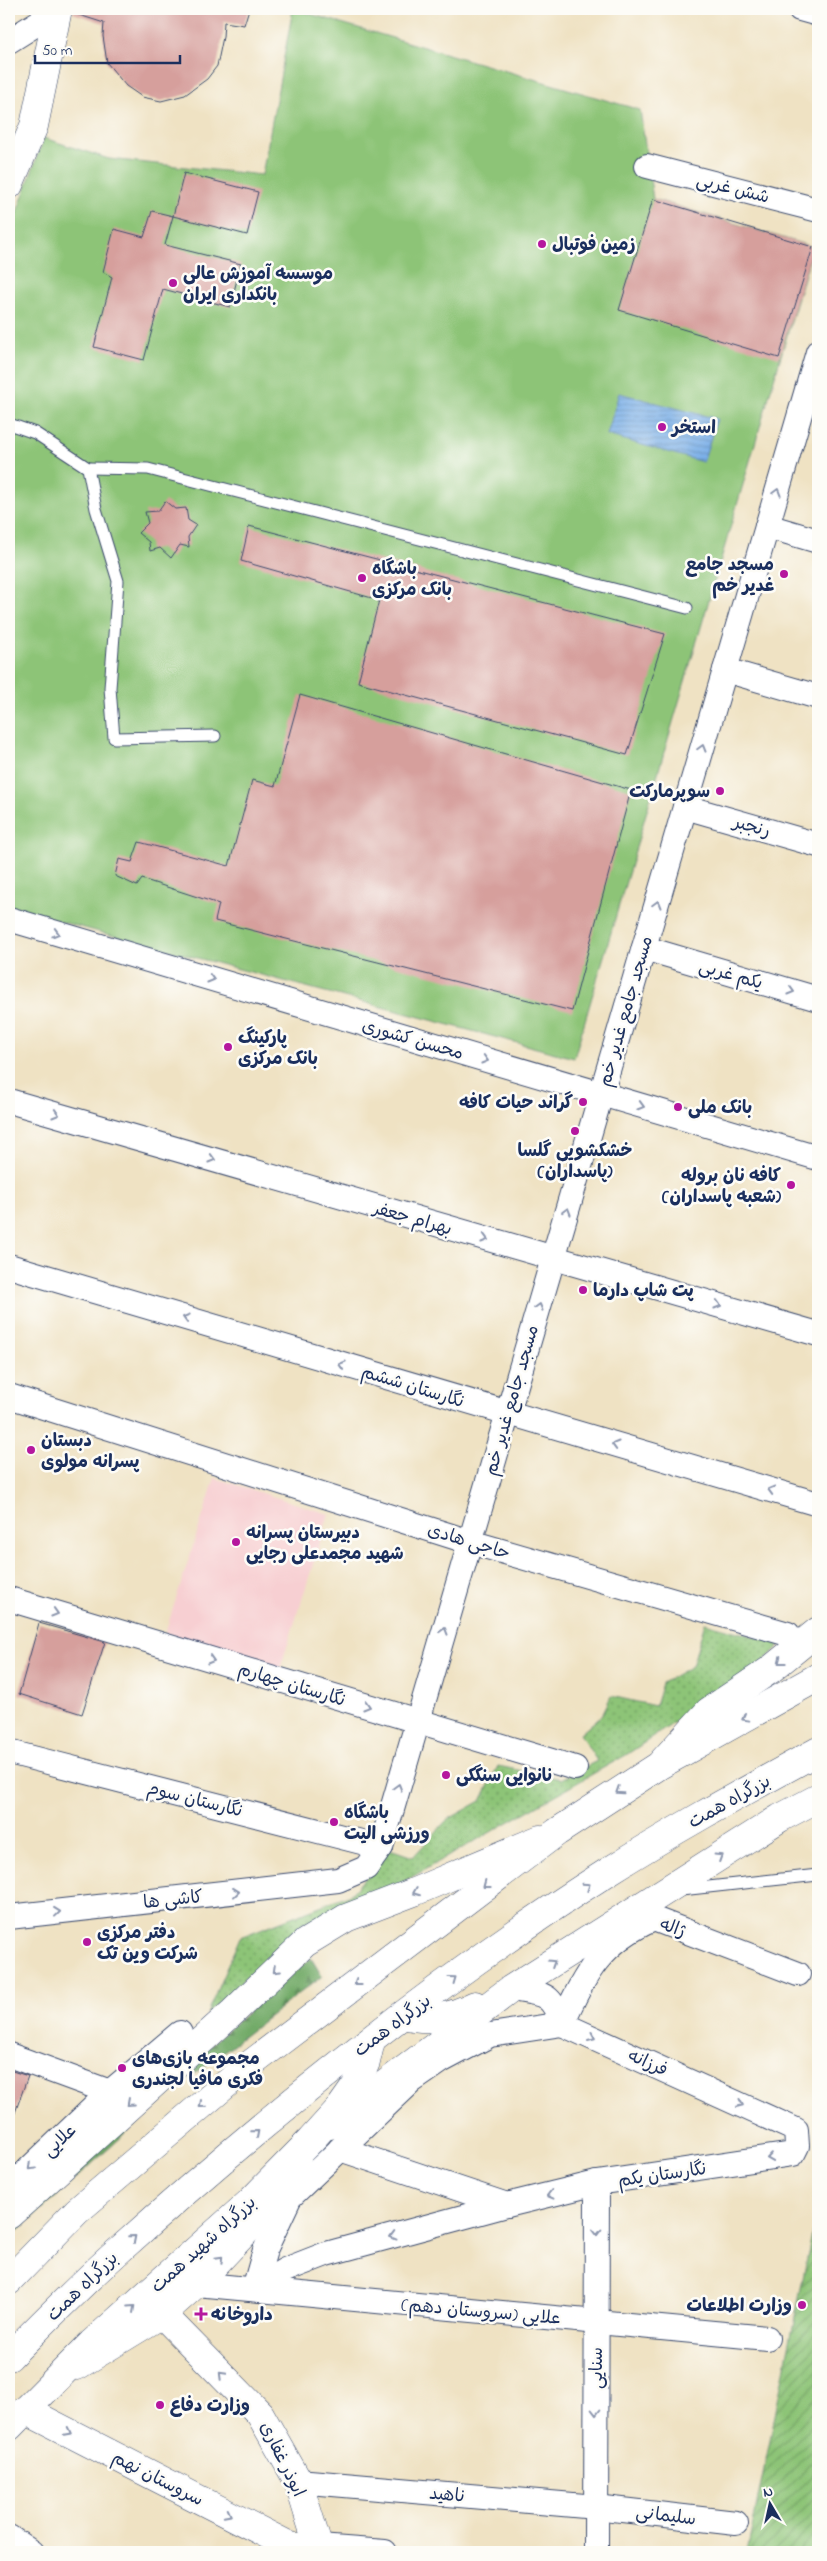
<svg xmlns="http://www.w3.org/2000/svg" width="827" height="2561" viewBox="0 0 827 2561" font-family="'Indie Flower','Playpen Sans Arabic',sans-serif">
	<style>
		.built { fill: #f7cfd2 }
		.grass { fill: url(#grass-dots); stroke: #547a6a }
		.forest { fill: url(#forest-firs); stroke: #466c63 }
		.garden { fill: url(#garden-furrows); stroke: #547a6a }
		.pitch { fill: #8dc477; stroke: #547a6a }
		.water { fill: url(#water-rules); stroke: #4a6fa3 }
		.lines { fill: none; stroke-linecap: round; stroke-linejoin: round }
		.stream { stroke: #7aafe8; stroke-width: 5.5 }
		.building { fill: #d69f9c }
		.service-casing { stroke: #3b4a6d; stroke-width: 13 }
		.minor-casing { stroke: #3b4a6d; stroke-width: 26 }
		.secondary-casing { stroke: #3b4a6d; stroke-width: 29 }
		.primary-casing { stroke: #3b4a6d; stroke-width: 29 }
		.trunk-casing { stroke: #3b4a6d; stroke-width: 29 }
		.service { stroke: #fff; stroke-width: 11 }
		.minor { stroke: #fff; stroke-width: 24 }
		.secondary { stroke: #fff; stroke-width: 28 }
		.primary { stroke: #fff; stroke-width: 28 }
		.trunk { stroke: #fff; stroke-width: 28 }
		.oneway { stroke: #8d97ae }
		.poi-dot { fill: #b5179e; stroke: #fdfcf7; stroke-width: 2 }
		.labels { text-anchor: middle; stroke-width: 5; stroke-linejoin: round; paint-order: stroke }
		.street-label { font-size: 18px; fill: #1b2f5e; stroke: #fdfcf7 }
		.poi-label { font-size: 18px; font-weight: bold; fill: #1b2f5e; stroke: #fdfcf7; text-anchor: start }
	</style>
	<defs>
		<pattern id="grass-dots" width="8" height="8" patternUnits="userSpaceOnUse" patternTransform="scale(1.25)"><rect width="8" height="8" fill="#8dc477"/><path d="M2 2h.1M6 6h.1" fill="none" stroke="#72a065" stroke-width="1.8" stroke-linecap="round"/></pattern>
		<pattern id="forest-firs" width="22" height="20" patternUnits="userSpaceOnUse" patternTransform="scale(1.25)"><rect width="22" height="20" fill="#72aa68"/><path d="M5 1l3.5 6h-7zM16 11l3.5 6h-7z" fill="#5d8b59"/></pattern>
		<pattern id="garden-furrows" width="10" height="10" patternUnits="userSpaceOnUse" patternTransform="scale(1.25)"><rect width="10" height="10" fill="#8dc477"/><path d="M-1 1l2-2M0 10L10 0M9 11l2-2" fill="none" stroke="#72a065"/></pattern>
		<pattern id="water-rules" width="6" height="5" patternUnits="userSpaceOnUse" patternTransform="scale(1.25)"><rect width="6" height="5" fill="#7aafe8"/><path d="M0 2.5h6" fill="none" stroke="#638fbf"/></pattern>
	</defs>
	<rect width="100%" height="100%" fill="#fdfcf7"/>
	<filter id="ink" filterUnits="userSpaceOnUse"><feTurbulence type="fractalNoise" baseFrequency=".02" numOctaves="2"/><feDisplacementMap in="SourceGraphic" scale="10" xChannelSelector="R" yChannelSelector="G"/><feConvolveMatrix kernelMatrix="1 2 1 2 8 2 1 2 1" color-interpolation-filters="sRGB"/></filter>
	<filter id="wash" filterUnits="userSpaceOnUse"><feTurbulence type="fractalNoise" baseFrequency=".0096" numOctaves="4" result="noise"/><feDisplacementMap in="SourceGraphic" scale="20" xChannelSelector="R" yChannelSelector="G"/><feGaussianBlur stdDeviation="1.12" result="paint"/><feColorMatrix in="noise" values="0 0 0 0 0 0 0 0 0 0 0 0 0 0 0 0 0 1.4 0 .05"/><feComposite in="paint" operator="in"/></filter>
	<g filter="url(#wash)">
		<rect width="100%" height="100%" fill="#efe2c3"/>
		<polygon class="built" points="215,1478 329,1514 280,1669 165,1633"/>
		<polygon class="grass" points="705,1623 781,1644 759,1666 626,1755 375,1898 302,1924 293,1936 207,2013 240,1937 351,1894 390,1849 413,1857 447,1820 481,1801 498,1766 561,1779 597,1761 580,1734 602,1715 611,1696 655,1706 662,1683 692,1666"/>
		<polygon class="forest" points="311,1958 322,1976 170,2093 9,2239 9,2227 161,2087"/>
		<polygon class="garden" points="818,2205 818,2552 747,2552"/>
		<polygon class="pitch" points="293,9 640,110 653,199 813,247 574,1058 9,908 9,234 44,138 109,159 262,175"/>
		<polygon class="water" points="619,393 717,419 703,462 607,435"/>
		<g class="lines">
			<polyline class="stream" points="9,16 13,9"/>
		</g>
		<g id="blocks">
			<g class="building">
				<polygon points="73,9 249,9 244,25 224,22 223,37 217,66 207,79 185,95 161,101 142,97 126,86 107,63 103,36 104,23 73,13"/>
				<polygon points="184,173 258,192 247,235 173,216"/>
				<polygon points="653,199 813,247 779,358 619,310"/>
				<polygon points="152,211 173,216 165,245 241,264 230,307 163,289 144,360 94,347 112,277 103,272 114,229 144,237"/>
				<polygon points="165,501 175,509 186,508 188,520 196,525 188,537 189,547 180,545 171,558 160,548 150,551 149,542 138,533 148,523 145,512 158,511"/>
				<polygon points="249,526 665,634 627,755 358,682 379,600 241,561"/>
				<polygon points="300,695 631,790 572,1011 215,921 219,904 142,879 137,886 115,876 119,859 132,862 139,842 229,866 252,780 275,786"/>
				<polygon points="39,1623 105,1642 82,1714 19,1694"/>
				<polygon points="9,2070 28,2076 11,2124 9,2123"/>
			</g>
		</g>
	</g>
	<g filter="url(#ink)">
		<use href="#blocks" fill-opacity="0" stroke="#3b4a6d" stroke-width="1"/>
		<g class="lines">
			<defs>
				<g id="service">
					<polyline points="9,424 35,433 88,468 96,509 118,581 110,688 114,738 215,736"/>
					<polyline points="88,468 148,469 687,608"/>
					<polyline points="681,1890 818,1875"/>
				</g>
				<g id="minor">
					<polyline points="800,9 818,14"/>
					<polyline points="9,41 57,11"/>
					<polyline points="647,166 818,210"/>
					<polyline points="767,526 818,541"/>
					<polyline points="725,670 818,697"/>
					<polyline points="685,807 818,845"/>
					<polyline points="9,919 818,1158"/>
					<polyline points="644,948 818,999"/>
					<polyline points="9,1101 818,1334"/>
					<polyline points="9,1266 818,1504"/>
					<polyline points="9,1396 470,1542 788,1634"/>
					<polyline points="9,1599 575,1768"/>
					<polyline points="9,1752 381,1847"/>
					<polyline points="9,1917 338,1880 366,1868 381,1847 818,352"/>
					<polyline points="9,2055 110,2092"/>
					<polyline points="340,2149 507,2205"/>
					<polyline points="9,2188 110,2092 180,2033"/>
					<polyline points="196,2284 767,2338"/>
					<path d="M 254,2289 L 285,2270 L 326,2254 L 507,2205 L 597,2183 L 793,2154 L 797,2146 L 796,2130 L 562,2024 C 551,1991 542,1994 511,1989"/>
					<path d="M 254,2289 L 265,2250 L 290,2197 L 412,2081 L 441,2061 L 490,2035 L 562,2024 C 584,1974 602,1941 654,1919 L 798,1974"/>
					<polyline points="298,2481 596,2507 736,2523"/>
					<polyline points="9,2537 31,2552"/>
					<polyline points="319,2547 385,2552"/>
					<polyline points="596,2552 597,2183"/>
				</g>
				<g id="secondary">
					<polyline points="663,1761 709,1711 770,1670 818,1631"/>
					<path d="M 403,2015 C 430,2022 451,2017 475,2005"/>
					<polyline points="331,2125 511,1989 780,1818 818,1798"/>
					<polyline points="162,2314 260,2414 298,2481 320,2552"/>
					<polyline points="77,2366 162,2314 196,2284 252,2225 275,2198 297,2162"/>
					<polyline points="25,2410 292,2547 319,2547"/>
				</g>
				<g id="primary">
					<polyline points="9,185 34,126 58,9"/>
					<polyline points="9,2215 233,2012 305,1943 346,1918 414,1892 540,1839"/>
					<polyline points="9,2427 92,2343 249,2203 310,2141 340,2108 357,2084 366,2062 371,2041"/>
				</g>
				<g id="trunk">
					<polyline points="9,2281 77,2211 244,2069 557,1832 660,1765 818,1677"/>
					<path d="M 9,2357 C 44,2322 78,2287 115,2254 C 268,2116 432,1984 606,1873 C 675,1829 747,1790 818,1751"/>
				</g>
			</defs>
			<use href="#service" class="service-casing"/>
			<use href="#minor" class="minor-casing"/>
			<use href="#secondary" class="secondary-casing"/>
			<use href="#primary" class="primary-casing"/>
			<use href="#trunk" class="trunk-casing"/>
			<use href="#service" class="service"/>
			<use href="#minor" class="minor"/>
			<use href="#secondary" class="secondary"/>
			<use href="#primary" class="primary"/>
			<use href="#trunk" class="trunk"/>
		</g>
		<defs><path id="oneway-chevron" d="M-2-3.5L2.5 0L-2 3.5" fill="none" stroke-width="1.6" stroke-linecap="round" stroke-linejoin="round" transform="scale(1.25)"/></defs>
		<g class="oneway">
			<use href="#oneway-chevron" transform="translate(777 492) rotate(-74)"/>
			<use href="#oneway-chevron" transform="translate(702 748) rotate(-74)"/>
			<use href="#oneway-chevron" transform="translate(657 904) rotate(-74)"/>
			<use href="#oneway-chevron" transform="translate(56 933) rotate(16)"/>
			<use href="#oneway-chevron" transform="translate(211 979) rotate(16)"/>
			<use href="#oneway-chevron" transform="translate(791 991) rotate(16)"/>
			<use href="#oneway-chevron" transform="translate(485 1060) rotate(16)"/>
			<use href="#oneway-chevron" transform="translate(641 1106) rotate(16)"/>
			<use href="#oneway-chevron" transform="translate(56 1114) rotate(16)"/>
			<use href="#oneway-chevron" transform="translate(212 1159) rotate(16)"/>
			<use href="#oneway-chevron" transform="translate(567 1211) rotate(-74)"/>
			<use href="#oneway-chevron" transform="translate(485 1239) rotate(16)"/>
			<use href="#oneway-chevron" transform="translate(718 1305) rotate(16)"/>
			<use href="#oneway-chevron" transform="translate(539 1307) rotate(-74)"/>
			<use href="#oneway-chevron" transform="translate(186 1318) rotate(-163)"/>
			<use href="#oneway-chevron" transform="translate(342 1365) rotate(-163)"/>
			<use href="#oneway-chevron" transform="translate(615 1445) rotate(-164)"/>
			<use href="#oneway-chevron" transform="translate(771 1490) rotate(-164)"/>
			<use href="#oneway-chevron" transform="translate(55 1613) rotate(17)"/>
			<use href="#oneway-chevron" transform="translate(444 1631) rotate(-74)"/>
			<use href="#oneway-chevron" transform="translate(211 1660) rotate(17)"/>
			<use href="#oneway-chevron" transform="translate(781 1661) rotate(142)"/>
			<use href="#oneway-chevron" transform="translate(367 1706) rotate(17)"/>
			<use href="#oneway-chevron" transform="translate(745 1718) rotate(151)"/>
			<use href="#oneway-chevron" transform="translate(398 1787) rotate(-74)"/>
			<use href="#oneway-chevron" transform="translate(619 1791) rotate(147)"/>
			<use href="#oneway-chevron" transform="translate(719 1857) rotate(-32)"/>
			<use href="#oneway-chevron" transform="translate(486 1885) rotate(143)"/>
			<use href="#oneway-chevron" transform="translate(587 1886) rotate(-34)"/>
			<use href="#oneway-chevron" transform="translate(236 1892) rotate(-6)"/>
			<use href="#oneway-chevron" transform="translate(416 1892) rotate(158)"/>
			<use href="#oneway-chevron" transform="translate(57 1912) rotate(-6)"/>
			<use href="#oneway-chevron" transform="translate(552 1963) rotate(-32)"/>
			<use href="#oneway-chevron" transform="translate(276 1970) rotate(136)"/>
			<use href="#oneway-chevron" transform="translate(453 1979) rotate(-36)"/>
			<use href="#oneway-chevron" transform="translate(357 1983) rotate(143)"/>
			<use href="#oneway-chevron" transform="translate(592 2037) rotate(24)"/>
			<use href="#oneway-chevron" transform="translate(130 2103) rotate(138)"/>
			<use href="#oneway-chevron" transform="translate(740 2104) rotate(24)"/>
			<use href="#oneway-chevron" transform="translate(202 2105) rotate(139)"/>
			<use href="#oneway-chevron" transform="translate(256 2133) rotate(-41)"/>
			<use href="#oneway-chevron" transform="translate(770 2158) rotate(172)"/>
			<use href="#oneway-chevron" transform="translate(31 2167) rotate(136)"/>
			<use href="#oneway-chevron" transform="translate(550 2195) rotate(166)"/>
			<use href="#oneway-chevron" transform="translate(597 2232) rotate(90)"/>
			<use href="#oneway-chevron" transform="translate(393 2236) rotate(165)"/>
			<use href="#oneway-chevron" transform="translate(133 2238) rotate(-41)"/>
			<use href="#oneway-chevron" transform="translate(220 2259) rotate(-46)"/>
			<use href="#oneway-chevron" transform="translate(132 2308) rotate(-42)"/>
			<use href="#oneway-chevron" transform="translate(222 2375) rotate(-135)"/>
			<use href="#oneway-chevron" transform="translate(596 2412) rotate(90)"/>
			<use href="#oneway-chevron" transform="translate(68 2432) rotate(27)"/>
			<use href="#oneway-chevron" transform="translate(228 2514) rotate(27)"/>
		</g>
	</g>
	<g class="poi-dot">
		<circle cx="542" cy="244" r="5"/>
		<circle cx="173" cy="283" r="5"/>
		<circle cx="662" cy="427" r="5"/>
		<circle cx="784" cy="574" r="5"/>
		<circle cx="362" cy="578" r="5"/>
		<circle cx="720" cy="791" r="5"/>
		<circle cx="228" cy="1047" r="5"/>
		<circle cx="583" cy="1102" r="5"/>
		<circle cx="678" cy="1107" r="5"/>
		<circle cx="575" cy="1131" r="5"/>
		<circle cx="791" cy="1185" r="5"/>
		<circle cx="583" cy="1290" r="5"/>
		<circle cx="31" cy="1450" r="5"/>
		<circle cx="236" cy="1542" r="5"/>
		<circle cx="446" cy="1775" r="5"/>
		<circle cx="334" cy="1822" r="5"/>
		<circle cx="87" cy="1942" r="5"/>
		<circle cx="122" cy="2068" r="5"/>
		<circle cx="802" cy="2305" r="5"/>
		<path d="M198.5 2306.5h5v5h5v5h-5v5h-5v-5h-5v-5h5z"/>
		<circle cx="160" cy="2405" r="5"/>
	</g>
	<g class="labels">
		<g class="street-label">
			<text transform="translate(733 188) rotate(14)" y="6">شش غربی</text>
			<text transform="translate(752 826) rotate(16)" y="6">رنجبر</text>
			<text transform="translate(731 974) rotate(16)" y="6">یکم غربی</text>
			<text transform="translate(625 1011) rotate(-74)" y="6">مسجد جامع غدیر خم</text>
			<text transform="translate(413 1039) rotate(16)" y="6">محسن کشوری</text>
			<text transform="translate(413 1218) rotate(16)" y="6">بهرام جعفر</text>
			<text transform="translate(413 1386) rotate(17)" y="6">نگارستان ششم</text>
			<text transform="translate(511 1400) rotate(-74)" y="6">مسجد جامع غدیر خم</text>
			<text transform="translate(469 1541) rotate(17)" y="6">حاجی هادی</text>
			<text transform="translate(292 1684) rotate(17)" y="6">نگارستان چهارم</text>
			<text transform="translate(195 1799) rotate(14)" y="6">نگارستان سوم</text>
			<text transform="translate(729 1801) rotate(-29)" y="6">بزرگراه همت</text>
			<text transform="translate(173 1899) rotate(-6)" y="6">کاشی ها</text>
			<text transform="translate(673 1927) rotate(19)" y="6">ژاله</text>
			<text transform="translate(392 2025) rotate(-37)" y="6">بزرگراه همت</text>
			<text transform="translate(648 2062) rotate(24)" y="6">فرزانه</text>
			<text transform="translate(59 2140) rotate(-43)" y="6">علایی</text>
			<text transform="translate(662 2174) rotate(-8)" y="6">نگارستان یکم</text>
			<text transform="translate(203 2244) rotate(-42)" y="6">بزرگراه شهید همت</text>
			<text transform="translate(82 2286) rotate(-44)" y="6">بزرگراه همت</text>
			<text transform="translate(481 2311) rotate(5)" y="6">علایی (سروستان دهم)</text>
			<text transform="translate(596 2368) rotate(-90)" y="6">سنایی</text>
			<text transform="translate(283 2459) rotate(64)" y="6">ابوذر غفاری</text>
			<text transform="translate(158 2478) rotate(27)" y="6">سروستان نهم</text>
			<text transform="translate(447 2494) rotate(5)" y="6">ناهید</text>
			<text transform="translate(666 2515) rotate(7)" y="6">سلیمانی</text>
		</g>
		<g class="poi-label">
			<text x="552" y="250">زمین فوتبال</text>
			<text x="183" y="279">موسسه آموزش عالی<tspan x="183" dy="21">بانکداری ایران</tspan></text>
			<text x="672" y="433">استخر</text>
			<text x="774" y="570" text-anchor="end">مسجد جامع<tspan x="774" dy="21">غدیر خم</tspan></text>
			<text x="372" y="574">باشگاه<tspan x="372" dy="21">بانک مرکزی</tspan></text>
			<text x="710" y="797" text-anchor="end">سوپرمارکت</text>
			<text x="238" y="1043">پارکینگ<tspan x="238" dy="21">بانک مرکزی</tspan></text>
			<text x="573" y="1108" text-anchor="end">گراند حیات کافه</text>
			<text x="688" y="1113">بانک ملی</text>
			<text x="575" y="1156" text-anchor="middle">خشکشویی گلسا<tspan x="575" dy="21">(پاسداران)</tspan></text>
			<text x="781" y="1181" text-anchor="end">کافه نان بروله<tspan x="781" dy="21">(شعبه پاسداران)</tspan></text>
			<text x="593" y="1296">پت شاپ دارما</text>
			<text x="41" y="1446">دبستان<tspan x="41" dy="21">پسرانه مولوی</tspan></text>
			<text x="246" y="1538">دبیرستان پسرانه<tspan x="246" dy="21">شهید مجمدعلی رجایی</tspan></text>
			<text x="456" y="1781">نانوایی سنگکی</text>
			<text x="344" y="1818">باشگاه<tspan x="344" dy="21">ورزشی الیت</tspan></text>
			<text x="97" y="1938">دفتر مرکزی<tspan x="97" dy="21">شرکت وین تک</tspan></text>
			<text x="132" y="2064">مجموعه بازی‌های<tspan x="132" dy="21">فکری مافیا لجندری</tspan></text>
			<text x="792" y="2311" text-anchor="end">وزارت اطلاعات</text>
			<text x="211" y="2320">داروخانه</text>
			<text x="170" y="2411">وزارت دفاع</text>
		</g>
	</g>
	<rect width="827" height="2561" fill="none" stroke="#fdfcf7" stroke-width="30"/>
	<g transform="translate(770 2504) rotate(351)" stroke="#fdfcf7" stroke-width="4" paint-order="stroke">
	<path d="M0-4L9 19L0 12L-9 19Z" fill="#1b2f5e"/>
	<text y="-8" font-size="14" font-weight="bold" text-anchor="middle" fill="#1b2f5e">N</text>
	</g>
	<path d="M35 55v8h145v-8" fill="none" stroke="#1b2f5e" stroke-width="2.5"/>
	<text x="42" y="55" font-size="15" fill="#1b2f5e" stroke="#fdfcf7" stroke-width="4" paint-order="stroke">50 m</text>
</svg>
